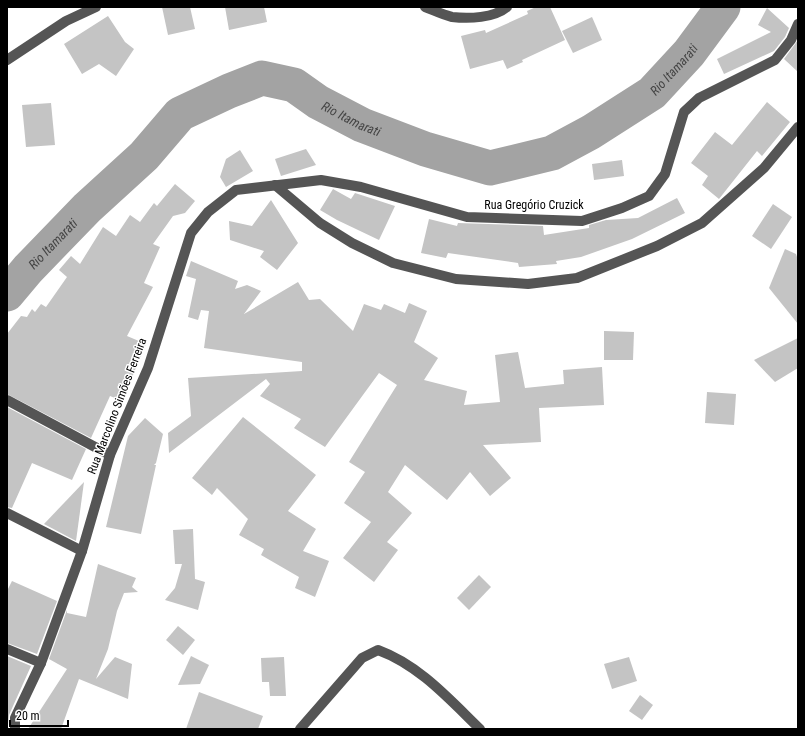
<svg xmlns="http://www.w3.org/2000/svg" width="805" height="736" viewBox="0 0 805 736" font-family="'Roboto Condensed',sans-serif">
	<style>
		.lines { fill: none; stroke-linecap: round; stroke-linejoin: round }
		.river { stroke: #a3a3a3; stroke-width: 35 }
		.building { fill: #c4c4c4 }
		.minor { stroke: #555; stroke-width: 10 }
		.labels { text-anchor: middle; stroke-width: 3; stroke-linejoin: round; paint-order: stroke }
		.street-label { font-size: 12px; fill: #000; stroke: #fff }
		.water-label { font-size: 13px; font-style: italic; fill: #444; stroke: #fff }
	</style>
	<rect width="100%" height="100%" fill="#fff"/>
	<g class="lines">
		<path class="river" id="s1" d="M 7,294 L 28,269 L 87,208 L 144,156 L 180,114 L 229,91 L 262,78 L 294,85 L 318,102 L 362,125 L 425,149 L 490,168 L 552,153 L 591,132 L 652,93 L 689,53 L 723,7"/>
	</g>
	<g class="building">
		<polygon points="162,7 190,7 195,29 168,35"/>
		<polygon points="225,7 264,7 267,22 229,30"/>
		<polygon points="536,7 550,7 565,40 522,60 523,62 507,69 503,60 470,69 461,36 485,30 486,33 528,14 527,11"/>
		<polygon points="767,8 789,28 785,37 774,51 724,74 717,59 771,32 758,25"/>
		<polygon points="108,16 125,42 134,49 116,76 99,64 82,74 64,44"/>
		<polygon points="592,17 602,40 573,53 562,31"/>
		<polygon points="798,40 798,72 784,59"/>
		<polygon points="767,102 790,122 762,156 757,151 719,199 702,185 708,176 691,163 715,132 732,145"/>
		<polygon points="51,103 55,145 26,147 22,105"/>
		<polygon points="306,149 316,165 281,176 275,159"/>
		<polygon points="240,150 253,171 226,187 220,177 226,159"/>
		<polygon points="622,160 624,176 594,180 592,164"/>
		<polygon points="175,184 195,201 185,213 173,216 153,244 160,247 144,283 153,287 127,336 146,344 122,401 110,396 91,438 7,394 7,334 21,316 27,317 32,309 35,312 41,304 46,307 67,277 59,270 71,256 80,264 103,227 116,236 130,215 140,222 154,203 157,206"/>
		<polygon points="333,189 351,199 355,193 395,206 379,240 337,220 320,210"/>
		<polygon points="677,198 685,213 632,239 581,257 556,261 557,264 519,267 518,263 448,253 446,258 421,253 429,219 457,226 458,223 543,226 544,235 589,228 589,225 606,220 638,218"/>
		<polygon points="271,200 298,243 277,270 260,257 264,251 230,240 229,221 252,226"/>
		<polygon points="773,204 792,217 771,249 752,236"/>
		<polygon points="785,249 796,254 798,260 798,324 769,288"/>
		<polygon points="191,261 238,281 235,289 247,285 261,291 244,314 298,282 309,300 320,299 353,331 364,304 381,310 384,304 405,313 409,303 427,311 414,342 438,358 424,380 467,391 464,405 500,402 495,355 518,352 525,388 564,384 563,370 602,367 604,405 539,408 541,442 483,445 511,478 490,496 470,472 447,500 405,465 388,492 412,513 387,542 398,550 374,582 343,558 371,522 344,503 365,472 349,462 397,385 379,373 325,447 294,428 301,419 260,396 270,384 266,379 169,453 168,433 191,416 188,378 302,371 302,362 204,348 209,311 201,310 198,320 188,317 196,279 186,276"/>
		<polygon points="604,331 634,332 633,360 604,360"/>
		<polygon points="798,338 798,368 775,382 754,360"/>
		<polygon points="707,392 736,394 734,425 705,423"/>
		<polygon points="7,407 86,449 72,480 32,463 12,508 7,507"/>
		<polygon points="243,417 316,475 288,511 316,529 303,551 329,561 315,597 295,588 299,577 261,555 264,549 239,535 248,519 217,488 212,495 192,478"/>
		<polygon points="145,418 163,434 156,463 154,465 156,465 141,534 106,527 128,436"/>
		<polygon points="84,482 79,519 76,541 44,524"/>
		<polygon points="193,529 195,579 205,582 198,610 165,600 175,588 182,564 175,564 173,530"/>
		<polygon points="98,564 136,578 132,587 138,592 124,593 117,611 108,649 96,679 115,657 132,664 128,699 79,679 61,729 28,729 67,669 49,659 67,610 67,613 86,617"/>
		<polygon points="479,575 491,587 469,610 457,598"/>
		<polygon points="12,581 57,601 37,654 7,643 7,591"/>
		<polygon points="178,626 195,640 183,655 166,640"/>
		<polygon points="7,656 31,666 9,715 8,725"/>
		<polygon points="191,656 209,665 200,684 178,685"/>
		<polygon points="284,657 286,696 270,696 269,682 262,682 261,658"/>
		<polygon points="629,657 637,681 612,689 604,664"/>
		<polygon points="199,692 263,716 258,729 186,729"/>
		<polygon points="640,695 653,705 642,720 629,711"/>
	</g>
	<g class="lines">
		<g class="minor">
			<path d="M 425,7 C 433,10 443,15 452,17 C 469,19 494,18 507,7"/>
			<polyline points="7,60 66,21 96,7"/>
			<polyline points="275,185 320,223 352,243 393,263 456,279 528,284 577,278 657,246 702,223 764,168 798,127"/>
			<polyline points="7,400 110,455"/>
			<polyline points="7,513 82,551"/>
			<polyline points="7,649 41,663"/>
			<polyline points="15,729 15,718 41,663 82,551 110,455 148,368 191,233 208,212 236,190 321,180 361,187 467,217 582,221 622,208 649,196 665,174 684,112 699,98 775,60 791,40 798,24"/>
			<path d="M 300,729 L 362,658 L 378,650 C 419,665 449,699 480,729"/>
		</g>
	</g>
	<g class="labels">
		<g class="street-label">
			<text x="534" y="209">Rua Gregório Cruzick</text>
			<text transform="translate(117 406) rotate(-69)" y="4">Rua Marcolino Simões Ferreira</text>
		</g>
		<g class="water-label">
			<text dy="5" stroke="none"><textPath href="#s1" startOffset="799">Rio Itamarati</textPath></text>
			<text dy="5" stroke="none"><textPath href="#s1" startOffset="439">Rio Itamarati</textPath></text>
			<text dy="5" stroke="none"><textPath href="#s1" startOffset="68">Rio Itamarati</textPath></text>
		</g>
	</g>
	<rect width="805" height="736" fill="none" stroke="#000000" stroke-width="16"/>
	<path d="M10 720v6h58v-6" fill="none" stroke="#000000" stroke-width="2"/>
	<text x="16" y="720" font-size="12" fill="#000000" stroke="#ffffff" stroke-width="3" paint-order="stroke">20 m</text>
</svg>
